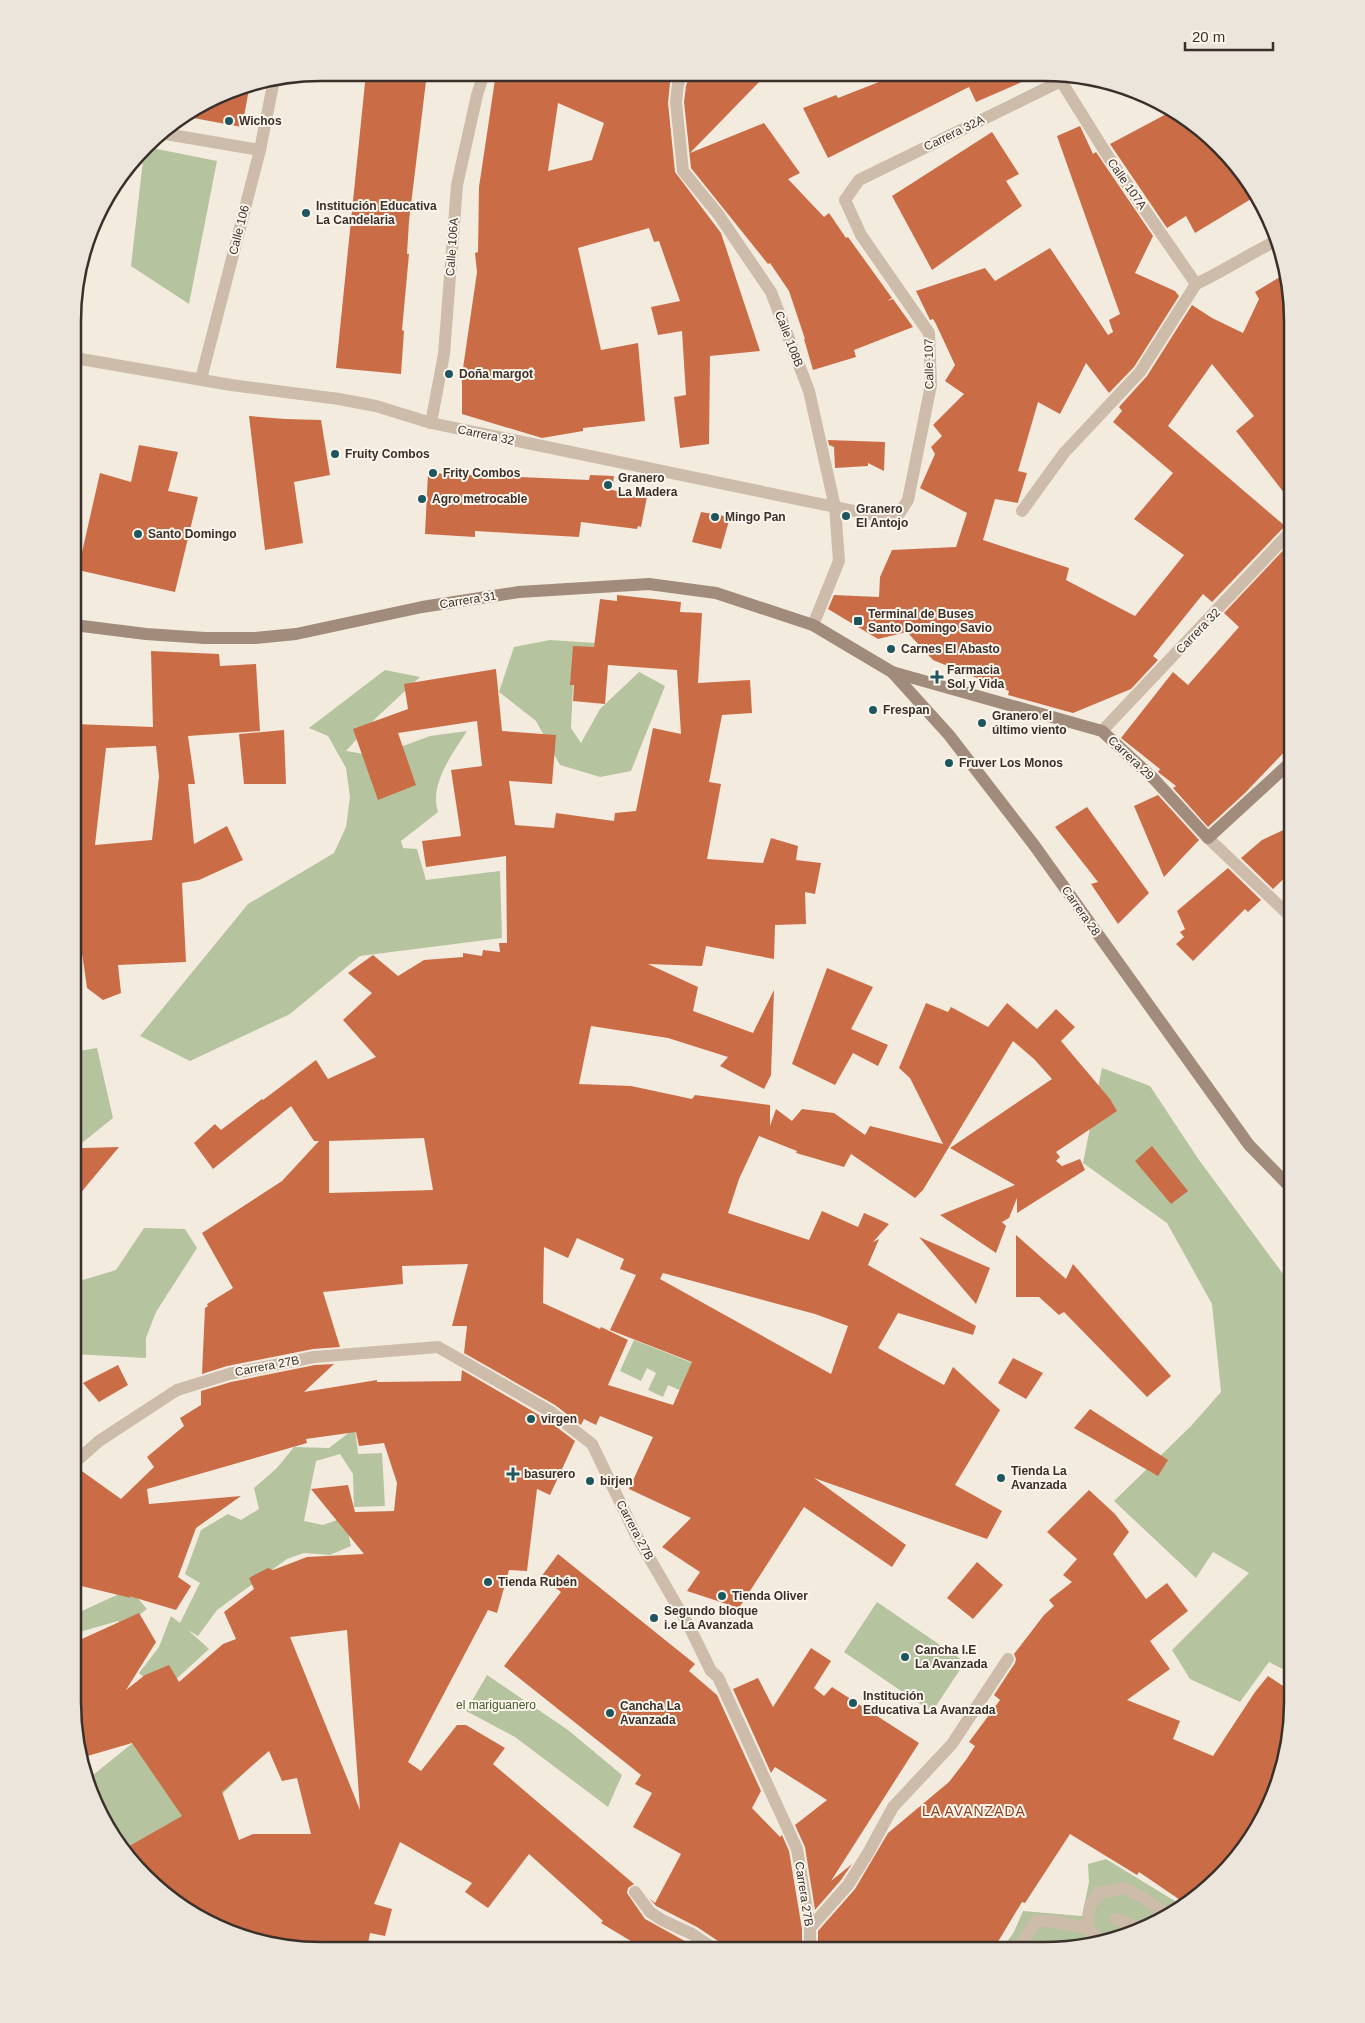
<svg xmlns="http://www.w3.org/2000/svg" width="1365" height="2023" viewBox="0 0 1365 2023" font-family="Arial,sans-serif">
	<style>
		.green { fill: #b5c49e }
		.building { fill: #ca6d47; fill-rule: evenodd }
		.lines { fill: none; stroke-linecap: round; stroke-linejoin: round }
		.street { stroke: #cdbcaa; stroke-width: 12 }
		.secondary { stroke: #a18b7b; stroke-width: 12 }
		.poi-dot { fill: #1d565e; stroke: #fbf5ec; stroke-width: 2 }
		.labels { text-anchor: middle; stroke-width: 4; stroke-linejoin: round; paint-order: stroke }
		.poi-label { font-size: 12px; font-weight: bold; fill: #3a302a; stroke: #fbf5ec; text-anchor: start }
		.street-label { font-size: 12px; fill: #3a302a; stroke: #fbf5ec }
		.park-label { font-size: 12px; fill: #475a2c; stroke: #fbf5ec }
		.neighbourhood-label { font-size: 14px; letter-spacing: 1px; fill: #8d3f1f; stroke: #fbf5ec }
		.rim { fill: none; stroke: #3a302a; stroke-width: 2.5 }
	</style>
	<rect width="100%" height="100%" fill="#f4ebdf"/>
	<g class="green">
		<polygon points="147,147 217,161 189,304 131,266 144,151"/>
		<polygon points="550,640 596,643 573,686 571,728 581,743 600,709 639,672 665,686 631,771 600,777 560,765 536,721 499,692 514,647"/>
		<path d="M 385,670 L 420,677 L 376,718 L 346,751 L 376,756 L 430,736 L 467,731 C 453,753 429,784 438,812 L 401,841 L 403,848 L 417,849 L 426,880 L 500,871 L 502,938 L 360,956 L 290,1014 L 190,1061 L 140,1036 L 248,904 L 334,853 L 346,827 L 350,797 L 346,768 L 328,736 L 309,728 Z"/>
		<polygon points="97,1048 113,1118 78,1146 73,1152 73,1052"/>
		<polygon points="1102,1068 1150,1086 1199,1160 1292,1286 1292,1674 1269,1662 1240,1702 1190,1679 1172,1650 1249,1573 1213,1552 1196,1578 1114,1501 1191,1426 1221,1392 1212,1304 1167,1223 1083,1163"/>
		<polygon points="144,1228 185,1229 197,1248 156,1312 146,1338 146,1358 73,1354 73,1283 116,1270"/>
		<polygon points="634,1340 723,1375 712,1405 668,1385 663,1397 648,1390 656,1373 647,1368 641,1381 620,1371"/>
		<polygon points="355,1428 358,1454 382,1453 385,1506 354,1507 353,1474 340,1454 316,1461 304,1521 323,1525 345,1517 351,1546 330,1555 304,1553 287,1559 217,1610 198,1636 188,1630 209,1649 161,1693 139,1673 159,1647 171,1616 180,1623 200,1583 185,1574 201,1530 228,1514 241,1520 259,1509 254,1488 277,1468 294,1447 329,1448"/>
		<polygon points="130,1589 147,1609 125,1626 118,1621 76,1633 73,1643 73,1615"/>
		<polygon points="877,1602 965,1662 932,1712 844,1652"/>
		<polygon points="487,1675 568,1730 622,1775 608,1807 515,1737 466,1711"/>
		<polygon points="165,1717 260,1758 213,1803 161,1828 122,1850 92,1797 88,1779"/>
		<polygon points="1106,1859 1183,1906 1139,1931 1044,1950 1001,1950 1014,1932 1023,1911 1082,1916 1089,1882 1088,1864"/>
	</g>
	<g class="building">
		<polygon points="366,73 427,73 409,221 407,254 409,254 402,330 404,331 401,374 336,368"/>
		<path d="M 496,73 L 673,74 L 670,83 L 668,103 L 675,172 L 721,233 L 760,351 L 710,356 L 709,444 L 680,448 L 674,397 L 686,395 L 682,331 L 658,335 L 651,307 L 680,301 L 659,241 L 654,242 L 649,228 L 578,248 L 601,350 L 638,343 L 645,421 L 583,428 L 583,431 L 542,438 L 462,414 L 462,375 L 477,272 L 475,253 L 478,252 L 479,187 ZM 558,103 L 604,123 L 592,160 L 548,171 Z"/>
		<polygon points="690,74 767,74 690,153 764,123 800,173 788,179 824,217 829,213 846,238 848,237 892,298 887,301 893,299 913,327 854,350 856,357 813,370 804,339 805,339 789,291 770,263 768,264 691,168 684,102 686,86"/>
		<polygon points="875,74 915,74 1038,75 976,102 969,87 828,158 803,108 836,95 838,98 879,82"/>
		<polygon points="250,84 242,127 188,117 241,86"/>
		<polygon points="1172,111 1195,124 1241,170 1256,196 1195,233 1186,216 1167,228 1110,144"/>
		<polygon points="1080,126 1093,154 1096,152 1153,236 1135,273 1175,291 1179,296 1134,367 1109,393 1086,363 1060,414 1038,402 1018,471 1027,473 1018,502 1018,503 995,499 983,540 1069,568 1066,580 1135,616 1184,555 1134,519 1173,473 1113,422 1122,411 1119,407 1147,376 1192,305 1212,318 1243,333 1259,299 1255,292 1283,275 1292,322 1292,503 1236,431 1254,416 1212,364 1168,426 1285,526 1212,602 1203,594 1153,656 1158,660 1131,689 1073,713 1008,695 1009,691 933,660 907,632 878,639 828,609 834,595 879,597 880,577 892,550 956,547 967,513 920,488 935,454 931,447 942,436 933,425 964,394 945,381 955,365 936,324 933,319 930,320 916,291 985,268 995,281 1050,248 1108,335 1113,332 1109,320 1120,314 1057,136"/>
		<polygon points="992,132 1019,174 1006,181 1022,206 932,270 892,196"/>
		<polygon points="249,416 285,419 321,420 330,475 294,482 303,543 265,550"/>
		<polygon points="828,440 885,442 884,471 868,463 868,466 835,468 834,447 829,445"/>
		<polygon points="139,445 178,452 168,491 198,497 175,592 78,570 100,473 131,482"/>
		<polygon points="428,473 589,480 590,475 614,476 612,490 647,497 641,527 638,526 637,529 581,522 579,537 475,531 475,537 425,534"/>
		<polygon points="701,512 730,517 721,549 692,542"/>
		<polygon points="1292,541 1292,744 1245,793 1208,827 1173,788 1176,786 1158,772 1160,769 1121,738 1173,672 1188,685 1239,627 1224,613"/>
		<path d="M 617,595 L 681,602 L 680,612 L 702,613 L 698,683 L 750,680 L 752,713 L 722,715 L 709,782 L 721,784 L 707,859 L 763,863 L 771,838 L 798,846 L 796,860 L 821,863 L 815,894 L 805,892 L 806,924 L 775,925 L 774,959 L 706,946 L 702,966 L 648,964 L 698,987 L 693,1011 L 753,1033 L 774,990 L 771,1075 L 764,1089 L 720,1066 L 728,1057 L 668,1038 L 591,1026 L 579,1084 L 631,1086 L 692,1099 L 695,1095 L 770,1105 L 770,1126 L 776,1109 L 792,1121 L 802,1109 L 834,1113 L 865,1135 L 870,1126 L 943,1144 L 910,1078 L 899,1068 L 926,1003 L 948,1012 L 951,1007 L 988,1027 L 1007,1003 L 1037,1029 L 1056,1009 L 1075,1027 L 1061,1041 L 1110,1099 L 1117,1111 L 1056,1152 L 1060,1157 L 1056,1161 L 1062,1166 L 1080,1159 L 1085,1170 L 1017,1213 L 1017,1198 L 1009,1218 L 1002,1222 L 1006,1226 L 996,1253 L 940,1215 L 1015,1185 L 950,1148 L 1052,1079 L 1034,1059 L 1013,1041 L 923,1190 L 915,1198 L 851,1154 L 844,1167 L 796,1153 L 797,1151 L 759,1136 L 739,1179 L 728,1213 L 809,1240 L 822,1211 L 858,1227 L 864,1213 L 889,1224 L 873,1242 L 879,1239 L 868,1265 L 976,1326 L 973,1335 L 898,1313 L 878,1348 L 944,1385 L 953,1367 L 1000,1410 L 955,1485 L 1002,1511 L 987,1539 L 814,1478 L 906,1545 L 892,1567 L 804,1507 L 739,1608 L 687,1591 L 700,1572 L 662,1547 L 691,1518 L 629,1489 L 653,1437 L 600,1416 L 596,1425 L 584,1419 L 581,1425 L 555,1405 L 464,1353 L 467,1326 L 452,1326 L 468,1264 L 402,1266 L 403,1284 L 323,1292 L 340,1347 L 313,1349 L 227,1366 L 202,1374 L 205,1308 L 208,1306 L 207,1304 L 233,1288 L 202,1233 L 282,1181 L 319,1141 L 314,1141 L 291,1106 L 213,1169 L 194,1143 L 215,1124 L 221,1130 L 262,1099 L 263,1100 L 316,1060 L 328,1079 L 376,1057 L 343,1020 L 372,993 L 348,973 L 373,955 L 398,976 L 424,960 L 463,957 L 463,953 L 482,956 L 483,950 L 500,952 L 499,943 L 507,943 L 506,856 L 426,867 L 422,841 L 461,836 L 451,770 L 482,766 L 477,721 L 398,733 L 416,785 L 378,800 L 353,729 L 408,709 L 404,684 L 496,669 L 502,731 L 556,735 L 552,784 L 509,781 L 515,825 L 554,828 L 556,813 L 614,821 L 615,813 L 636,811 L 653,728 L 681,734 L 677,670 L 608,665 L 605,704 L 573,701 L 574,685 L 570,685 L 573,646 L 594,647 L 600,599 L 617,601 ZM 424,1138 L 433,1190 L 329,1193 L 329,1141 ZM 577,1238 L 624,1259 L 620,1269 L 636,1275 L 610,1330 L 692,1362 L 673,1405 L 608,1385 L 628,1340 L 601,1327 L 600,1329 L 543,1303 L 544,1247 L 568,1258 ZM 663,1273 L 815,1314 L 848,1326 L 831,1374 L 660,1279 Z"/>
		<path d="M 151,651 L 219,654 L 220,666 L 256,664 L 260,731 L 188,736 L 195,784 L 188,784 L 194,844 L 227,826 L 243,860 L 199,880 L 182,883 L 186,962 L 118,965 L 121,993 L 103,1000 L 87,988 L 82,953 L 74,953 L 74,724 L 153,727 ZM 156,746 L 159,777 L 152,840 L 95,845 L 106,748 Z"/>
		<polygon points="284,730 286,784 244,784 239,734"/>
		<polygon points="1158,795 1199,840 1164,877 1134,806"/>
		<polygon points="1087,807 1149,893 1118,924 1091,884 1098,882 1055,827"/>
		<polygon points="1292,826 1292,871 1273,889 1241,858 1262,840"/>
		<polygon points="1228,868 1261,900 1248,912 1245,909 1193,961 1176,944 1184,937 1180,932 1185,929 1177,911"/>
		<polygon points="827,968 873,987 851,1029 888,1045 878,1066 853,1053 835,1085 792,1064"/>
		<polygon points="1152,1146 1188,1191 1171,1204 1135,1161"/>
		<polygon points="119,1147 73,1202 73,1154 83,1148"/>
		<polygon points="1016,1235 1066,1279 1073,1264 1171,1376 1147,1397 1064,1312 1059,1315 1039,1297 1016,1297"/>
		<polygon points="919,1237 990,1268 976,1304"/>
		<polygon points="1013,1358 1043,1373 1026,1399 998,1383"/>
		<path d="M 334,1364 L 304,1392 L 377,1380 L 377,1382 L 461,1381 L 462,1370 L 546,1419 L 575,1441 L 550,1495 L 537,1489 L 527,1571 L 509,1570 L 497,1613 L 488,1610 L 408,1762 L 421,1771 L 457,1725 L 466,1725 L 505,1748 L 493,1764 L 634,1884 L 628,1888 L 627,1893 L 645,1919 L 701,1950 L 644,1949 L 601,1923 L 603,1921 L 529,1854 L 488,1908 L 465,1892 L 472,1883 L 400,1842 L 374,1904 L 392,1909 L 385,1936 L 370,1933 L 367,1949 L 290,1948 L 227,1932 L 201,1917 L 170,1899 L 124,1853 L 122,1850 L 182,1816 L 132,1743 L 84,1757 L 72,1701 L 73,1643 L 139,1613 L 156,1642 L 126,1690 L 145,1675 L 169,1665 L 179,1682 L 223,1644 L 236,1639 L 224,1612 L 254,1589 L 249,1578 L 268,1568 L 273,1570 L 307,1557 L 364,1554 L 311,1489 L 348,1485 L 355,1512 L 394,1511 L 397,1483 L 384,1443 L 359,1446 L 356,1432 L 306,1439 L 307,1443 L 147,1489 L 149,1504 L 241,1496 L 196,1528 L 178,1577 L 191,1586 L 176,1610 L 129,1596 L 131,1598 L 73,1584 L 73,1472 L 79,1469 L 121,1499 L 154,1467 L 147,1457 L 184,1426 L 180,1418 L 201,1405 L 201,1391 L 231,1382 L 315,1365 ZM 347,1630 L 360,1810 L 290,1637 ZM 269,1751 L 282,1781 L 297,1778 L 311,1834 L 253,1834 L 239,1840 L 222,1792 Z"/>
		<polygon points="118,1365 128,1385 99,1402 83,1383"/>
		<polygon points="1090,1409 1168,1460 1158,1476 1074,1428"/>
		<polygon points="1089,1490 1115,1514 1129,1532 1113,1554 1146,1599 1167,1583 1188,1611 1150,1641 1170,1669 1127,1700 1180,1721 1173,1739 1213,1756 1255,1692 1268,1676 1292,1692 1292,1718 1274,1796 1241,1853 1195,1899 1186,1904 1139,1872 1137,1875 1070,1834 1025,1903 1022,1902 993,1950 818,1950 818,1931 855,1889 888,1833 949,1782 966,1760 975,1746 969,1742 1000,1700 994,1695 1015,1663 1016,1659 1014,1654 1044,1615 1054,1606 1049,1600 1072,1582 1063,1575 1077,1559 1047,1532"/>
		<polygon points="558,1554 695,1664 689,1671 717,1695 761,1791 752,1808 780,1837 782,1835 789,1851 802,1929 802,1950 724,1950 721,1943 697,1927 656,1906 649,1898 655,1903 681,1854 633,1827 652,1793 635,1784 641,1775 504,1666 561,1592 541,1577"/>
		<polygon points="977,1562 1003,1585 973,1619 947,1598"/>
		<polygon points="811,1648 831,1661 814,1688 824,1696 832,1687 919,1743 831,1881 852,1864 841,1880 815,1910 805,1847 795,1825 827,1800 775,1767 771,1773 733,1689 758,1678 773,1707"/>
	</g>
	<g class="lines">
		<g class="street">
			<polyline points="682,74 678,84 676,102 683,171 718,214 771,292 809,391 835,507 839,561 813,625"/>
			<polyline points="1061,81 1109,158 1196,284"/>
			<polyline points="160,133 260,150"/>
			<path d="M 1196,284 C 1224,271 1249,254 1276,241"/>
			<polyline points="75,358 231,385 339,399 376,406 431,423 869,514 897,517 908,500 931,385 929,333 861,235 845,200 859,180 1061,81 1070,75"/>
			<polyline points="201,379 260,150 274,80"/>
			<polyline points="431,423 444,354 457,185 477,95 484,73"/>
			<polyline points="1022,511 1064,453 1140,372 1196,284"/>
			<polyline points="1102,731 1292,530"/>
			<polyline points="1208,838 1292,918"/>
			<polyline points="73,1464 99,1441 177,1390 229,1374 314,1357 438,1347 551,1412 592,1444 635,1533 691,1630 711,1671 718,1677 797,1849 810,1928 810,1950"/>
			<polyline points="635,1892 650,1912 662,1920 692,1934 716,1950"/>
			<polyline points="1116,1919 1143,1929"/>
			<polyline points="810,1928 848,1885 868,1853 893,1807 952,1744 1008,1659"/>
			<polyline points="1087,1928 1090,1906 1099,1893 1124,1888 1146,1899 1167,1915"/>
			<polyline points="1017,1950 1036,1921 1051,1921 1087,1928 1099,1939"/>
		</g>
		<g class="secondary">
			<polyline points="74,625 146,634 205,638 255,638 296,634 422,607 519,592 649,584 716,593 813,625 892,672 949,735 1034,845 1249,1145 1292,1189"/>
			<polyline points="892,672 1102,731 1154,779 1208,838 1292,761"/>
		</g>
	</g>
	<g class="poi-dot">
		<circle cx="229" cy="121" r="5"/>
		<circle cx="306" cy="213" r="5"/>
		<circle cx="449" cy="374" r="5"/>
		<circle cx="335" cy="454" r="5"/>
		<circle cx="433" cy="473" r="5"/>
		<circle cx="608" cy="485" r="5"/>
		<circle cx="422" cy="499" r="5"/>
		<circle cx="846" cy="516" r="5"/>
		<circle cx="715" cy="517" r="5"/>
		<circle cx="138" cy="534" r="5"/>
		<rect x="853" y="616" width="10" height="10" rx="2.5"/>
		<circle cx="891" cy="649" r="5"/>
		<path d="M934.5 669.5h5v5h5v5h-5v5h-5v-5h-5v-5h5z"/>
		<circle cx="873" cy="710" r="5"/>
		<circle cx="982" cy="723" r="5"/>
		<circle cx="949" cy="763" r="5"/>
		<circle cx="531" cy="1419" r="5"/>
		<path d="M510.5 1466.5h5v5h5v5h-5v5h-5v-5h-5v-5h5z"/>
		<circle cx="1001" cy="1478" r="5"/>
		<circle cx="590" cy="1481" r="5"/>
		<circle cx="488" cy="1582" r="5"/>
		<circle cx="722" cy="1596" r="5"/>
		<circle cx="654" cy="1618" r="5"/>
		<circle cx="905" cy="1657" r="5"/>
		<circle cx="853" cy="1703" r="5"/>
		<circle cx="610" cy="1713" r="5"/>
	</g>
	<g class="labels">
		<g class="poi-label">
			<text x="239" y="125">Wichos</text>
			<text x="316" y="210">Institución Educativa<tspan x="316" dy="14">La Candelaria</tspan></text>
			<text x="459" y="378">Doña margot</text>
			<text x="345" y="458">Fruity Combos</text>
			<text x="443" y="477">Frity Combos</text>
			<text x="618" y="482">Granero<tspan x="618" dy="14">La Madera</tspan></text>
			<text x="432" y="503">Agro metrocable</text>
			<text x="856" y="513">Granero<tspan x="856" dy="14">El Antojo</tspan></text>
			<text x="725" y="521">Mingo Pan</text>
			<text x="148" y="538">Santo Domingo</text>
			<text x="868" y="618">Terminal de Buses<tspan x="868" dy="14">Santo Domingo Savio</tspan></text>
			<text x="901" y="653">Carnes El Abasto</text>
			<text x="947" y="674">Farmacia<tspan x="947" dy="14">Sol y Vida</tspan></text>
			<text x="883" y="714">Frespan</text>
			<text x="992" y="720">Granero el<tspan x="992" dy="14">último viento</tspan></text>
			<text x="959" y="767">Fruver Los Monos</text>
			<text x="541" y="1423">virgen</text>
			<text x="1011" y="1475">Tienda La<tspan x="1011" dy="14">Avanzada</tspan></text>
			<text x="524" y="1478">basurero</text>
			<text x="600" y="1485">birjen</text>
			<text x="498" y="1586">Tienda Rubén</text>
			<text x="732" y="1600">Tienda Oliver</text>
			<text x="664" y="1615">Segundo bloque<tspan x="664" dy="14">i.e La Avanzada</tspan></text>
			<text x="915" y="1654">Cancha I.E<tspan x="915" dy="14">La Avanzada</tspan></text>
			<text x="863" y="1700">Institución<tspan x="863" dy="14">Educativa La Avanzada</tspan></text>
			<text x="620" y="1710">Cancha La<tspan x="620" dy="14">Avanzada</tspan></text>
		</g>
		<g class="street-label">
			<text transform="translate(954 133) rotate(-26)" y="4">Carrera 32A</text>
			<text transform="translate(1127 184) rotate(55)" y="4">Calle 107A</text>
			<text transform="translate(239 230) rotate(-76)" y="4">Calle 106</text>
			<text transform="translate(452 247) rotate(-86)" y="4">Calle 106A</text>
			<text transform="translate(789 339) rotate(69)" y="4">Calle 108B</text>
			<text transform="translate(929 364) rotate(-91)" y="4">Calle 107</text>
			<text transform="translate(486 435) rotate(12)" y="4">Carrera 32</text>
			<text transform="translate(468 600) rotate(-9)" y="4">Carrera 31</text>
			<text transform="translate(1198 631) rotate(-46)" y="4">Carrera 32</text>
			<text transform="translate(1131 758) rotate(43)" y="4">Carrera 29</text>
			<text transform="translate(1081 911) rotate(55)" y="4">Carrera 28</text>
			<text transform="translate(267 1366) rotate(-11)" y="4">Carrera 27B</text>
			<text transform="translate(635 1530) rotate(62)" y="4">Carrera 27B</text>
			<text transform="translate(804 1894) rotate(81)" y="4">Carrera 27B</text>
		</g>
		<g class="park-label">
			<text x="496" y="1709">el mariguanero</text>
		</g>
		<g class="neighbourhood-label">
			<text x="974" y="1816">LA AVANZADA</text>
		</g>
	</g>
	<path d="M0 0H1365V2023H0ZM321 81H1044A240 240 0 0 1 1284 321V1702A240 240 0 0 1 1044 1942H321A240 240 0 0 1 81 1702V321A240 240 0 0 1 321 81Z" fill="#ece5dc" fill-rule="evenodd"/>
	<path class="rim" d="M321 81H1044A240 240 0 0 1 1284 321V1702A240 240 0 0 1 1044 1942H321A240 240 0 0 1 81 1702V321A240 240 0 0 1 321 81Z"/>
	<path d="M1185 42v8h88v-8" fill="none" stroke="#3a302a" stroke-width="2.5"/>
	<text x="1192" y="42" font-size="15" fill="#3a302a" stroke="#fbf5ec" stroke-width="4" paint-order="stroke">20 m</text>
</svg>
